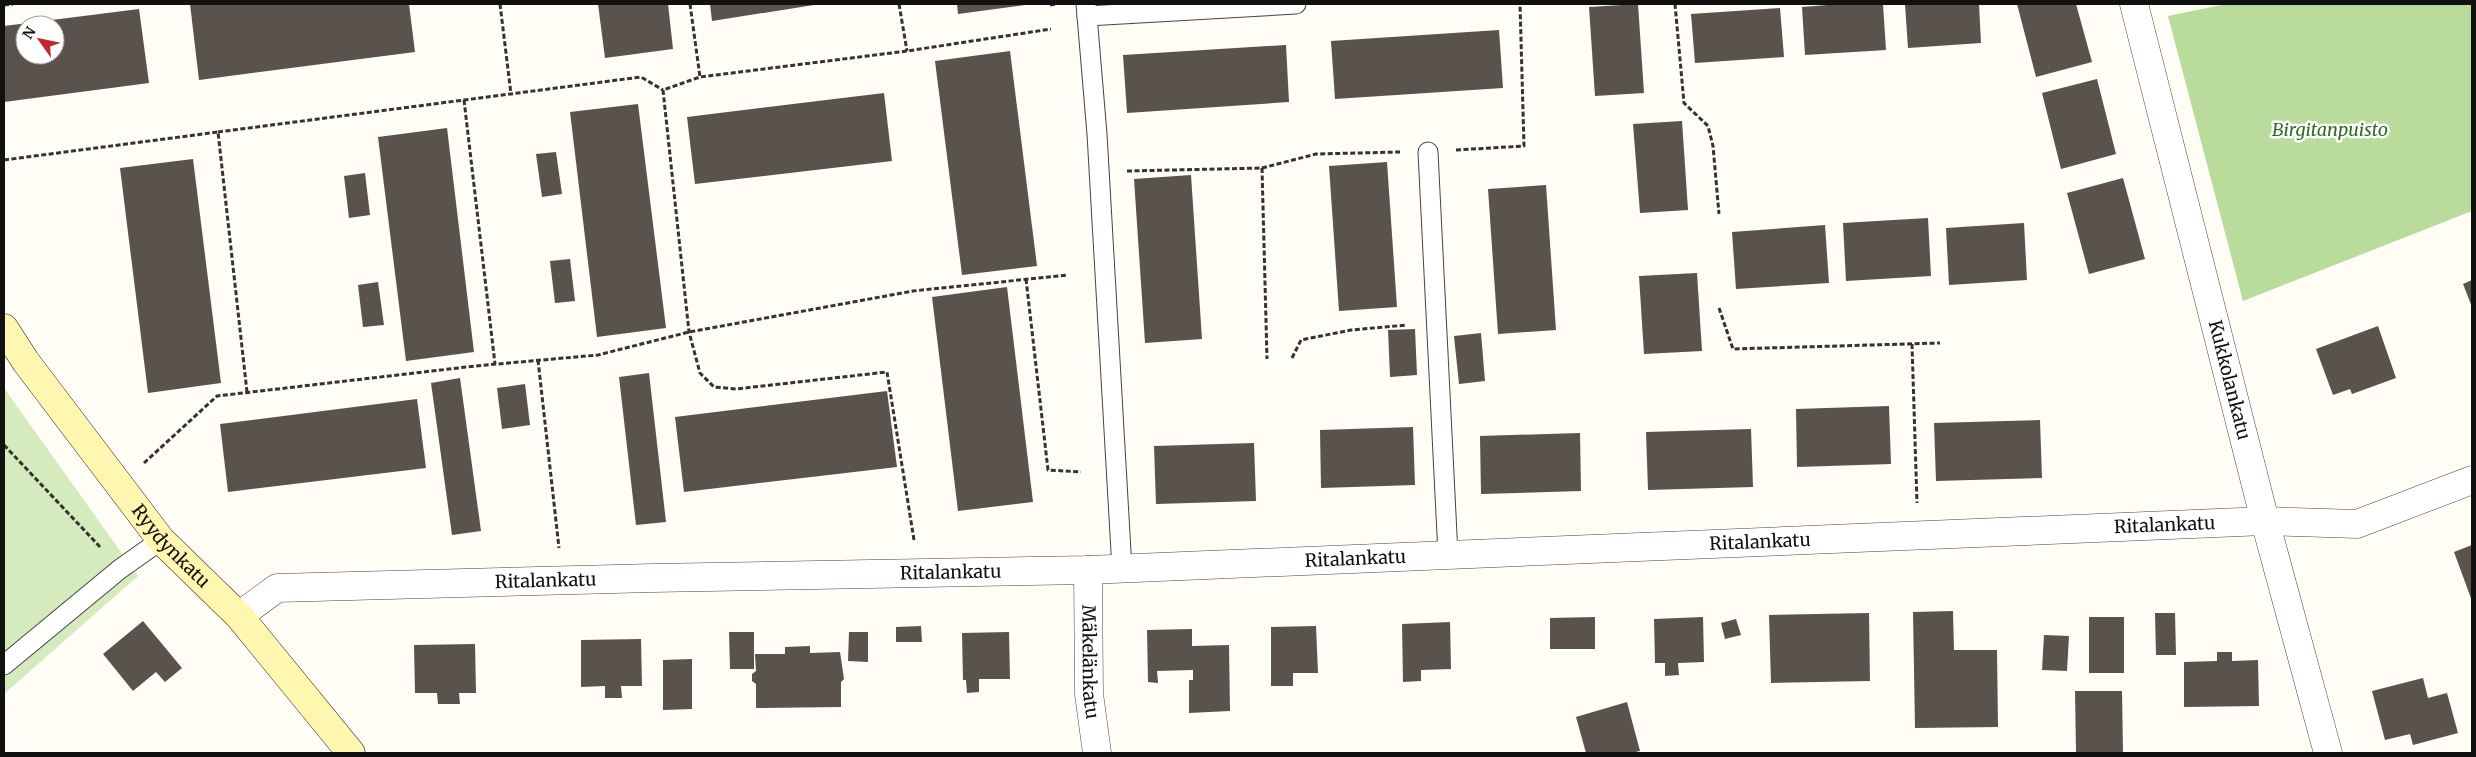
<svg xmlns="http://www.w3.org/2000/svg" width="2476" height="757" viewBox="0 0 2476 757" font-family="Merriweather,serif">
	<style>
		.green { fill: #d5ebbd }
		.forest { fill: #b9dc9c }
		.building { fill: #5a524d; fill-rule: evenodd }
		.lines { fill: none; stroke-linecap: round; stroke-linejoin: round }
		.lane-casing { stroke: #444; stroke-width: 21 }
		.street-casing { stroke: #444; stroke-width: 29 }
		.secondary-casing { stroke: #333; stroke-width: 29 }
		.path { stroke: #333; stroke-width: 3; stroke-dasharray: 5 2.5; stroke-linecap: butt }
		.lane { stroke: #fff; stroke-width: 19 }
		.street { stroke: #fff; stroke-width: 28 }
		.secondary { stroke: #fff6b0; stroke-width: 28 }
		.labels { text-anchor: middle; stroke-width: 5; stroke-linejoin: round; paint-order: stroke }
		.park-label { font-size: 18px; font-style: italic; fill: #2f6b1f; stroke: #fff }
		.street-label { font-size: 18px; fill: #111; stroke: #fff }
	</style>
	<rect width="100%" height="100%" fill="#fffdf5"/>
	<polygon class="green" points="4,388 138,576 4,694"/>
	<polygon class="forest" points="2226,4 2472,4 2472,211 2243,301 2168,16"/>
	<g class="building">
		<polygon points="190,4 409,4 415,52 199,80"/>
		<polygon points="598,4 668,4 673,49 605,58"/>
		<polygon points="710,4 814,4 814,5 712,21"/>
		<polygon points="957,4 1025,4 1025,5 958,14"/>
		<polygon points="1638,4 1644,93 1595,96 1589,7"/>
		<polygon points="1840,4 1883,4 1886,50 1805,55 1802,7"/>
		<polygon points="1905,4 1979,4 1981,43 1908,48"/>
		<polygon points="2017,4 2076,4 2092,62 2036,77"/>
		<polygon points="1780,8 1784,57 1695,63 1691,14"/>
		<path d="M 139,9 L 149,83 L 4,102 L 4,26 ZM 25,25 L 55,25 L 55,55 L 25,55 Z"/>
		<polygon points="1499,30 1503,88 1335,99 1331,41"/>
		<polygon points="1286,45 1289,102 1127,113 1123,55"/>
		<polygon points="1010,51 1037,266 962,275 935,61"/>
		<polygon points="2097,79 2116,154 2061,169 2042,93"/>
		<polygon points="884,93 892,161 695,184 687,117"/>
		<polygon points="638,104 666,328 597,337 570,112"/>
		<polygon points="1682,121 1688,210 1640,213 1633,124"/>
		<polygon points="447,128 474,352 406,361 378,137"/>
		<polygon points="556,152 562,194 542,197 536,154"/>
		<polygon points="193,159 221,383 148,393 120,168"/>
		<polygon points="1387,162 1397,307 1339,311 1329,166"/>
		<polygon points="365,173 370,215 349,218 344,176"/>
		<polygon points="1191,175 1202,339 1145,343 1134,179"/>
		<polygon points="2123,178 2145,259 2089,274 2067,193"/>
		<polygon points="1546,185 1556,330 1498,334 1488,189"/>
		<polygon points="1928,218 1931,276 1846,281 1843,223"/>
		<polygon points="2024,223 2027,280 1949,285 1946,228"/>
		<polygon points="1825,225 1829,283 1736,289 1732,232"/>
		<polygon points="570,259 575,301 555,303 550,261"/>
		<polygon points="1697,273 1702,351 1644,354 1639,276"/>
		<polygon points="2472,280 2472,307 2463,284"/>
		<polygon points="378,282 384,325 363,327 358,285"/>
		<polygon points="1007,287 1033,502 958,511 932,297"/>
		<polygon points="2378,326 2396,378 2352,394 2350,389 2333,395 2316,349"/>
		<polygon points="1415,329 1417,375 1390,377 1388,330"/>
		<polygon points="1481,333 1485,381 1459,384 1454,336"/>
		<polygon points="649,373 666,522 636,525 619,377"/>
		<polygon points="460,378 481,531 452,535 431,383"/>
		<polygon points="525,384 530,425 502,429 497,388"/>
		<polygon points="887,391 897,467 684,492 675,417"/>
		<polygon points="417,399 426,468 228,492 220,424"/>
		<polygon points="1889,406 1891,464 1797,467 1796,409"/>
		<polygon points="2040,420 2042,478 1936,481 1934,423"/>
		<polygon points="1413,427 1415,485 1321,488 1320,430"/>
		<polygon points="1751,429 1753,487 1648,490 1646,432"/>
		<polygon points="1580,433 1581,491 1481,494 1480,436"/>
		<polygon points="1254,443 1256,501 1156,504 1154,446"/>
		<polygon points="2472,545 2472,601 2454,552"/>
		<polygon points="1953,611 1954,650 1997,650 1998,727 1915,728 1913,612"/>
		<polygon points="1869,613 1870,681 1771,683 1769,615"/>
		<polygon points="2155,613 2175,613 2176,655 2156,655"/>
		<polygon points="1595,617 1595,649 1550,649 1550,618"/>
		<polygon points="1703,617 1704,662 1678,663 1679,675 1665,676 1665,663 1655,663 1654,619"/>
		<rect x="2089" y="617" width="35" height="56"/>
		<polygon points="1736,619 1741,635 1725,639 1721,623"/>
		<polygon points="143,621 182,668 165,682 156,672 133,691 103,654"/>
		<polygon points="1450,622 1451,669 1421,670 1421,681 1403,682 1402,624"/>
		<polygon points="921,626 922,642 896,642 896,627"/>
		<polygon points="1316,626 1318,673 1293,673 1293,686 1271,686 1271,627"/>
		<polygon points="1192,629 1192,646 1229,645 1230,711 1189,713 1189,680 1193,680 1193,670 1157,671 1158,683 1148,682 1147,630"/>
		<polygon points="729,632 754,632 754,669 730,669"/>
		<polygon points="849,632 868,632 868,662 848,661"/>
		<polygon points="1009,632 1010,679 979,679 979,692 967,693 966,680 963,680 962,633"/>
		<polygon points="2044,635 2069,636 2067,671 2042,670"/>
		<polygon points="641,639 642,686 621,686 622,698 605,698 605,686 581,687 581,640"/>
		<polygon points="475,644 476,693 459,693 460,704 438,704 437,693 415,693 414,645"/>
		<polygon points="810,646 810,653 840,652 844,679 841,682 841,707 756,708 756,684 752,681 752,674 756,671 755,654 785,654 785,647"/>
		<polygon points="2217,652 2232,652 2232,661 2258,660 2259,706 2184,707 2184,662 2217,661"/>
		<polygon points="692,659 692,709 663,710 663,660"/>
		<polygon points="2423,678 2428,698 2447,693 2458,733 2413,745 2410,734 2385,740 2372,691"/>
		<polygon points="2075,691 2122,691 2123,752 2076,752"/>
		<polygon points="1627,702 1640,751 1631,753 1586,753 1576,717"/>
	</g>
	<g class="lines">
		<defs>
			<g id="lane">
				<polyline points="1086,4 1097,134 1122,569"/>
				<polyline points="1087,16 1296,4"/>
				<polyline points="1428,152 1448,555"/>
				<polyline points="4,665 120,569 161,540"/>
			</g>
			<g id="street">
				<path id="s1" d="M 2134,4 L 2265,521 L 2328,753"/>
				<path id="s2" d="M 1088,570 L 1089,694 L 1097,753"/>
				<path id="s3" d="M 239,616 L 277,588 L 653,578 L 1088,570 L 2265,521 L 2357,524 L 2472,480"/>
			</g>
			<g id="secondary">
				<path id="s4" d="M 4,328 L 26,362 L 161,540 L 239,616 L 351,753"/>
			</g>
		</defs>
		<use href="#lane" class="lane-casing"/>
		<use href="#street" class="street-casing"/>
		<use href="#secondary" class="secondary-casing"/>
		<g class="path">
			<polyline points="500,4 511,94"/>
			<polyline points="690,4 700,77"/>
			<polyline points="899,4 907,51"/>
			<polyline points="1675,4 1684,103 1708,126 1713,146 1719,214"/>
			<polyline points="4,5 13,4"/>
			<polyline points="1050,5 1057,4"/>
			<polyline points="464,100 495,364"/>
			<polyline points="218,132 641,77 663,90"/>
			<polyline points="1456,150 1524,146 1520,4"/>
			<polyline points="4,160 218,132 247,392"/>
			<polyline points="1262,168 1316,154 1400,152"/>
			<polyline points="1127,171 1262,168 1267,359"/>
			<polyline points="1026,279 1048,470 1081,472"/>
			<polyline points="1719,308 1733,349 1940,343"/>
			<polyline points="1912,344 1917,503"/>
			<polyline points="1292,358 1301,340 1351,330 1407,325"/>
			<polyline points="538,360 559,548"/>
			<polyline points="4,445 101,548"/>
			<polyline points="144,463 217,396 475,366 598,355 689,332 913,291 1068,275"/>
			<polyline points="914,540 887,372 736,389 714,387 700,373 689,332 663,90 700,77 907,51 1051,29"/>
		</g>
		<use href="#lane" class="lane"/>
		<use href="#street" class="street"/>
		<use href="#secondary" class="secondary"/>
	</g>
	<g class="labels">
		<g class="park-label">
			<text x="2330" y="136">Birgitanpuisto</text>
		</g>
		<g class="street-label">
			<text dy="6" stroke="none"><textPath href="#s1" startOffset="388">Kukkolankatu</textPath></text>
			<text dy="6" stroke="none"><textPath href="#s3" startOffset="1936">Ritalankatu</textPath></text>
			<text dy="6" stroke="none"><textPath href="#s3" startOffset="1531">Ritalankatu</textPath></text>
			<text dy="6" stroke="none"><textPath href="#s4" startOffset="275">Ryydynkatu</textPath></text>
			<text dy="6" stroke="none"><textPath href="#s3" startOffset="1126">Ritalankatu</textPath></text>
			<text dy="6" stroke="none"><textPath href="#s3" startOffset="721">Ritalankatu</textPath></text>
			<text dy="6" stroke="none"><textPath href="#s3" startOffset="316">Ritalankatu</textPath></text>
			<text dy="6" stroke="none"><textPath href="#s2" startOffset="92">Mäkelänkatu</textPath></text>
		</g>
	</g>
	<rect width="2476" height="757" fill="none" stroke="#111111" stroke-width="10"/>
	<g transform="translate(40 40) rotate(303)"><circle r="24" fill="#ffffff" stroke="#a0a0a0"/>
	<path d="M0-4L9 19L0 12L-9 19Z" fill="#c4262e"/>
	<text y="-8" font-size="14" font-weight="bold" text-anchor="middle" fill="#111111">N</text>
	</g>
</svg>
